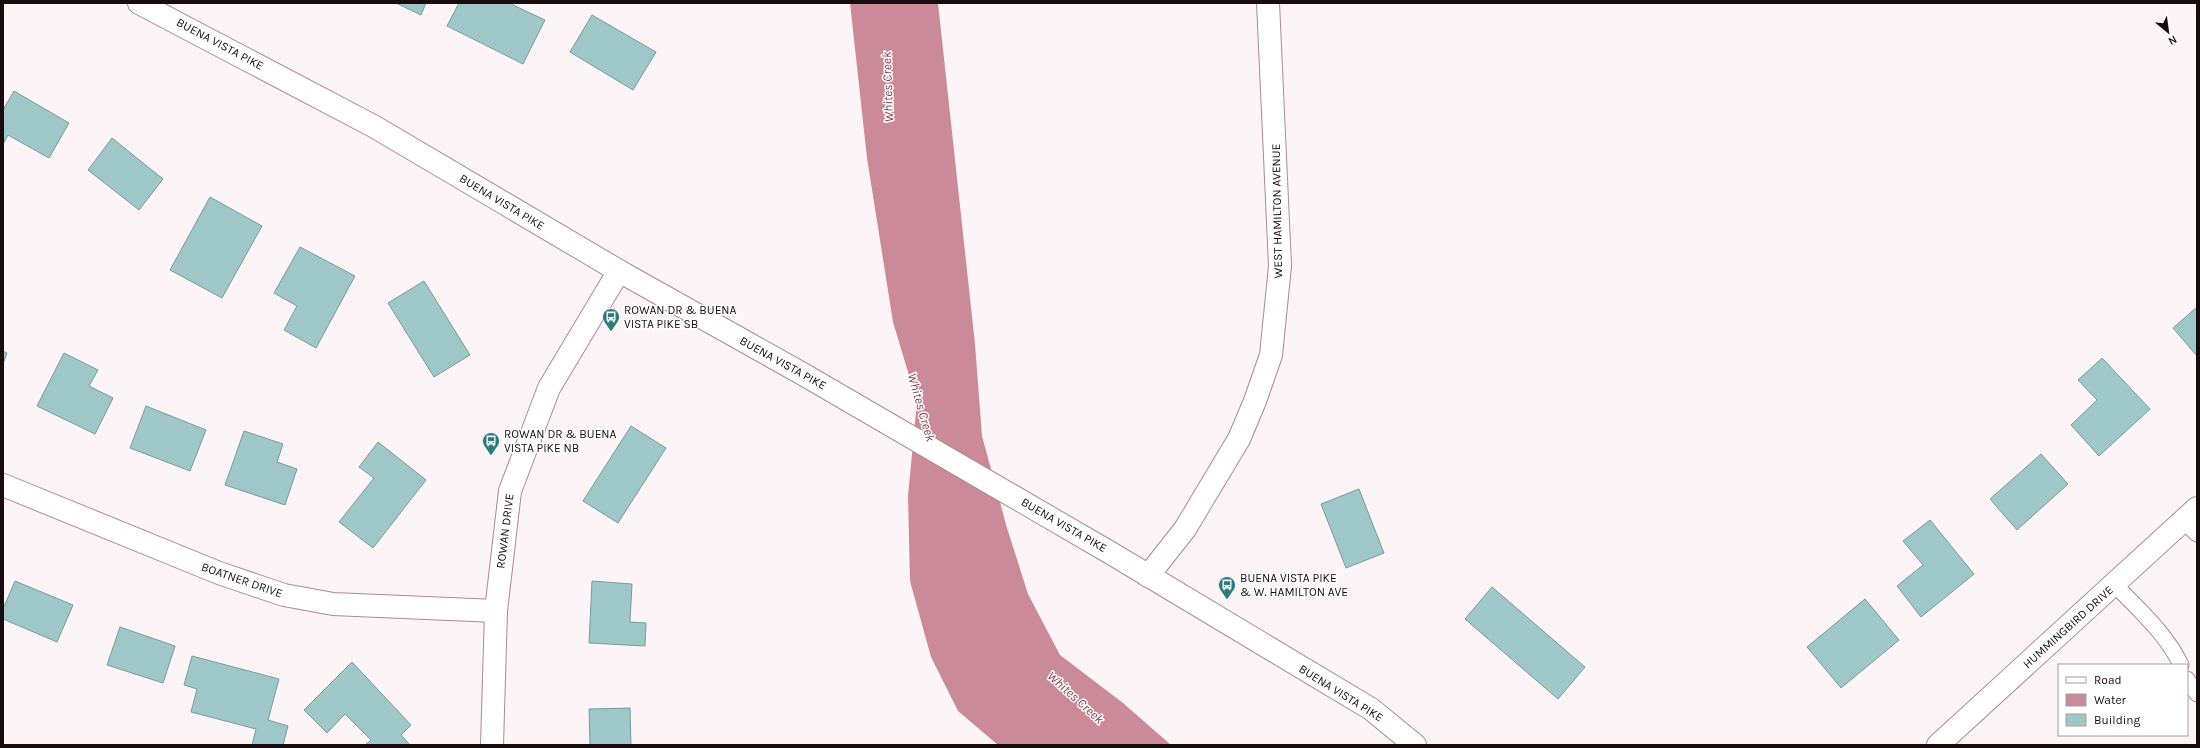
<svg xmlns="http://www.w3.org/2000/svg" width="2200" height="748" viewBox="0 0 2200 748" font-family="Karla,sans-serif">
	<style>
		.water { fill: #cb8a97 }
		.building { fill: #9fc7c9; stroke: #769c9e }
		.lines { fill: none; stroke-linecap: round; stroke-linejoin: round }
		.service-casing { stroke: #ac8a90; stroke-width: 17 }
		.minor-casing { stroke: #ac8a90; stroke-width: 24 }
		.tertiary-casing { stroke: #ac8a90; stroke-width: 24 }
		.secondary-casing { stroke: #ac8a90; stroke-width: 24 }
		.service { stroke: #fff; stroke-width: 15 }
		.minor { stroke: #fff; stroke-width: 22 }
		.tertiary { stroke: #fff; stroke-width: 22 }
		.secondary { stroke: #fff; stroke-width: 22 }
		.labels { text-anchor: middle; stroke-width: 3; stroke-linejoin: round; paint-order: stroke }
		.street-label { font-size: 12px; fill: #180c0f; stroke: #fff }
		.poi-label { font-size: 12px; fill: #180c0f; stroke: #fff; text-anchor: start }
		.water-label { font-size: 13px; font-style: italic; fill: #88384c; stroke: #fff }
	</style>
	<rect width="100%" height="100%" fill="#fcf4f6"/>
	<polygon class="water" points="850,3 938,3 975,344 982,436 1007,528 1028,594 1060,655 1123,703 1171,745 998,745 958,711 931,657 910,581 908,496 917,402 893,322 867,158"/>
	<g class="building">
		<polygon points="396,3 426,3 421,15"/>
		<polygon points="459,3 514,3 513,5 545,20 523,64 447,26"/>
		<polygon points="592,15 656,52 633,90 570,52"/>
		<polygon points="14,91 69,123 49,158 8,135 3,144 3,110"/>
		<polygon points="112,138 163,179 139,210 88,170"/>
		<polygon points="210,197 262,226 222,298 170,270"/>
		<polygon points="300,247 355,276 316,348 284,330 297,306 274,293"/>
		<polygon points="424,281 470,355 434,377 388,303"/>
		<polygon points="2197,307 2197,356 2173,328"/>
		<polygon points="3,351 7,353 3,364"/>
		<polygon points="64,353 98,370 89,386 113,398 95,434 37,406"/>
		<polygon points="2102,358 2150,409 2099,456 2071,425 2097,400 2078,380"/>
		<polygon points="146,406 206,430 190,471 130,448"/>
		<polygon points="631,426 666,448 618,523 583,501"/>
		<polygon points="244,431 283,444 277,462 297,469 285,505 225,485"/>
		<polygon points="378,442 426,480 373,548 339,522 374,478 359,467"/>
		<polygon points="2041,454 2068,484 2017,530 1990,499"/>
		<polygon points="1359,489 1384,553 1346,568 1321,504"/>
		<polygon points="1930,520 1974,574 1921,617 1897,586 1923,565 1903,541"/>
		<polygon points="15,581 73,605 57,642 3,619 3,609"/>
		<polygon points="592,581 632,584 630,622 646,623 645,646 589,643"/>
		<polygon points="1492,587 1585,667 1558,699 1465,619"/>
		<polygon points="1865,599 1899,640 1841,688 1807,647"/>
		<polygon points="120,627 175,646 163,683 107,665"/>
		<polygon points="192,656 279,679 268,720 288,726 283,745 252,745 256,729 191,712 197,689 184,685"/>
		<polygon points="352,662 411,725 401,735 410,745 365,745 371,740 345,714 327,733 304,710"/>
		<polygon points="630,708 631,745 590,745 589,709"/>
	</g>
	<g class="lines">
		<defs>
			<g id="service">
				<polyline points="2183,521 2197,534"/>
				<path d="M 2114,584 C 2138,609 2166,633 2181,665"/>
				<polyline points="2187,679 2197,694"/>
			</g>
			<g id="minor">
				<polyline points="3,485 219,573 284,595 333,604 496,611"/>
				<polyline points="492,745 496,611 510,491 549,388 619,271"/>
				<polyline points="1938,745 2197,508"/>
			</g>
			<polyline id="tertiary" points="1148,576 1185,529 1239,439 1255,401 1271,355 1280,266 1268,3"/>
			<polyline id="secondary" points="139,3 375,127 619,271 801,373 1109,552 1371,709 1415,745"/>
		</defs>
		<use href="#service" class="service-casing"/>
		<use href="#minor" class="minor-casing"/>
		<use href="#tertiary" class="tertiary-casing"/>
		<use href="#secondary" class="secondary-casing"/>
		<use href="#service" class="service"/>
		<use href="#minor" class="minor"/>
		<use href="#tertiary" class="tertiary"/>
		<use href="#secondary" class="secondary"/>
	</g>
	<defs>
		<symbol id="bus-pin" viewBox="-11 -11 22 30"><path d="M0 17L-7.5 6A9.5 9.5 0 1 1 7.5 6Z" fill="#2f797d" stroke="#fff"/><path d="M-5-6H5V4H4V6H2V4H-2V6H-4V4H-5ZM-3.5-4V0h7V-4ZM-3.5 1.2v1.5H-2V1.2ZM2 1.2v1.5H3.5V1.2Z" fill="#fff"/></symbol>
	</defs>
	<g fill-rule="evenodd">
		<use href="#bus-pin" x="601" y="307" width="20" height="27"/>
		<use href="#bus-pin" x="481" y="431" width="20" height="27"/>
		<use href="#bus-pin" x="1217" y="575" width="20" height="27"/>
	</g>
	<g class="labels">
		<g class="street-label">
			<text transform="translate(220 44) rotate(28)" y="4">BUENA VISTA PIKE</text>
			<text transform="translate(502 202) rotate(31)" y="4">BUENA VISTA PIKE</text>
			<text transform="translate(1277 211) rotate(-91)" y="4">WEST HAMILTON AVENUE</text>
			<text transform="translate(783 363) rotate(29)" y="4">BUENA VISTA PIKE</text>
			<text transform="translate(1064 525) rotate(30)" y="4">BUENA VISTA PIKE</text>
			<text transform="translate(505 531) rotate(-83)" y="4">ROWAN DRIVE</text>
			<text transform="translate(242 580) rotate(19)" y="4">BOATNER DRIVE</text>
			<text transform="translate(2068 627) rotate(-42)" y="4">HUMMINGBIRD DRIVE</text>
			<text transform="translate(1341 693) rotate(32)" y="4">BUENA VISTA PIKE</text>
		</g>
		<g class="poi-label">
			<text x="624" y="314">ROWAN DR &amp; BUENA<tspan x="624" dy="14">VISTA PIKE SB</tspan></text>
			<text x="504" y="438">ROWAN DR &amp; BUENA<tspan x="504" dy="14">VISTA PIKE NB</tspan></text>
			<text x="1240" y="582">BUENA VISTA PIKE<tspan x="1240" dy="14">&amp; W. HAMILTON AVE</tspan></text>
		</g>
		<g class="water-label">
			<text transform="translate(887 87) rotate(-92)" y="5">Whites Creek</text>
			<text transform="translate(922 407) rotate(74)" y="5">Whites Creek</text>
			<text transform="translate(1076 697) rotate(42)" y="5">Whites Creek</text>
		</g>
	</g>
	<rect width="2200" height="748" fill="none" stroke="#180c0f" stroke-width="8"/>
	<rect x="2058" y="664" width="130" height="72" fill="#ffffff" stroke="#a39e9f"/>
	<rect x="2066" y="677" width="20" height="6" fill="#ffffff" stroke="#a39e9f"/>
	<text x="2094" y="684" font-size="12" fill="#180c0f">Road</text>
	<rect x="2066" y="694" width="20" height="12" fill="#cb8a97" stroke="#a39e9f"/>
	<text x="2094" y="704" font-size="12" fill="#180c0f">Water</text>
	<rect x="2066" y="714" width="20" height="12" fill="#9fc7c9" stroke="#a39e9f"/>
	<text x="2094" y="724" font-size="12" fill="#180c0f">Building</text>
	<g transform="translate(2168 32) rotate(151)" stroke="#ffffff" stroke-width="3" paint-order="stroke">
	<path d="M0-3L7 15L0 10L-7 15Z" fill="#180c0f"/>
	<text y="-6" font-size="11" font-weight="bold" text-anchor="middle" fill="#180c0f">N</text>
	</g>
</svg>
